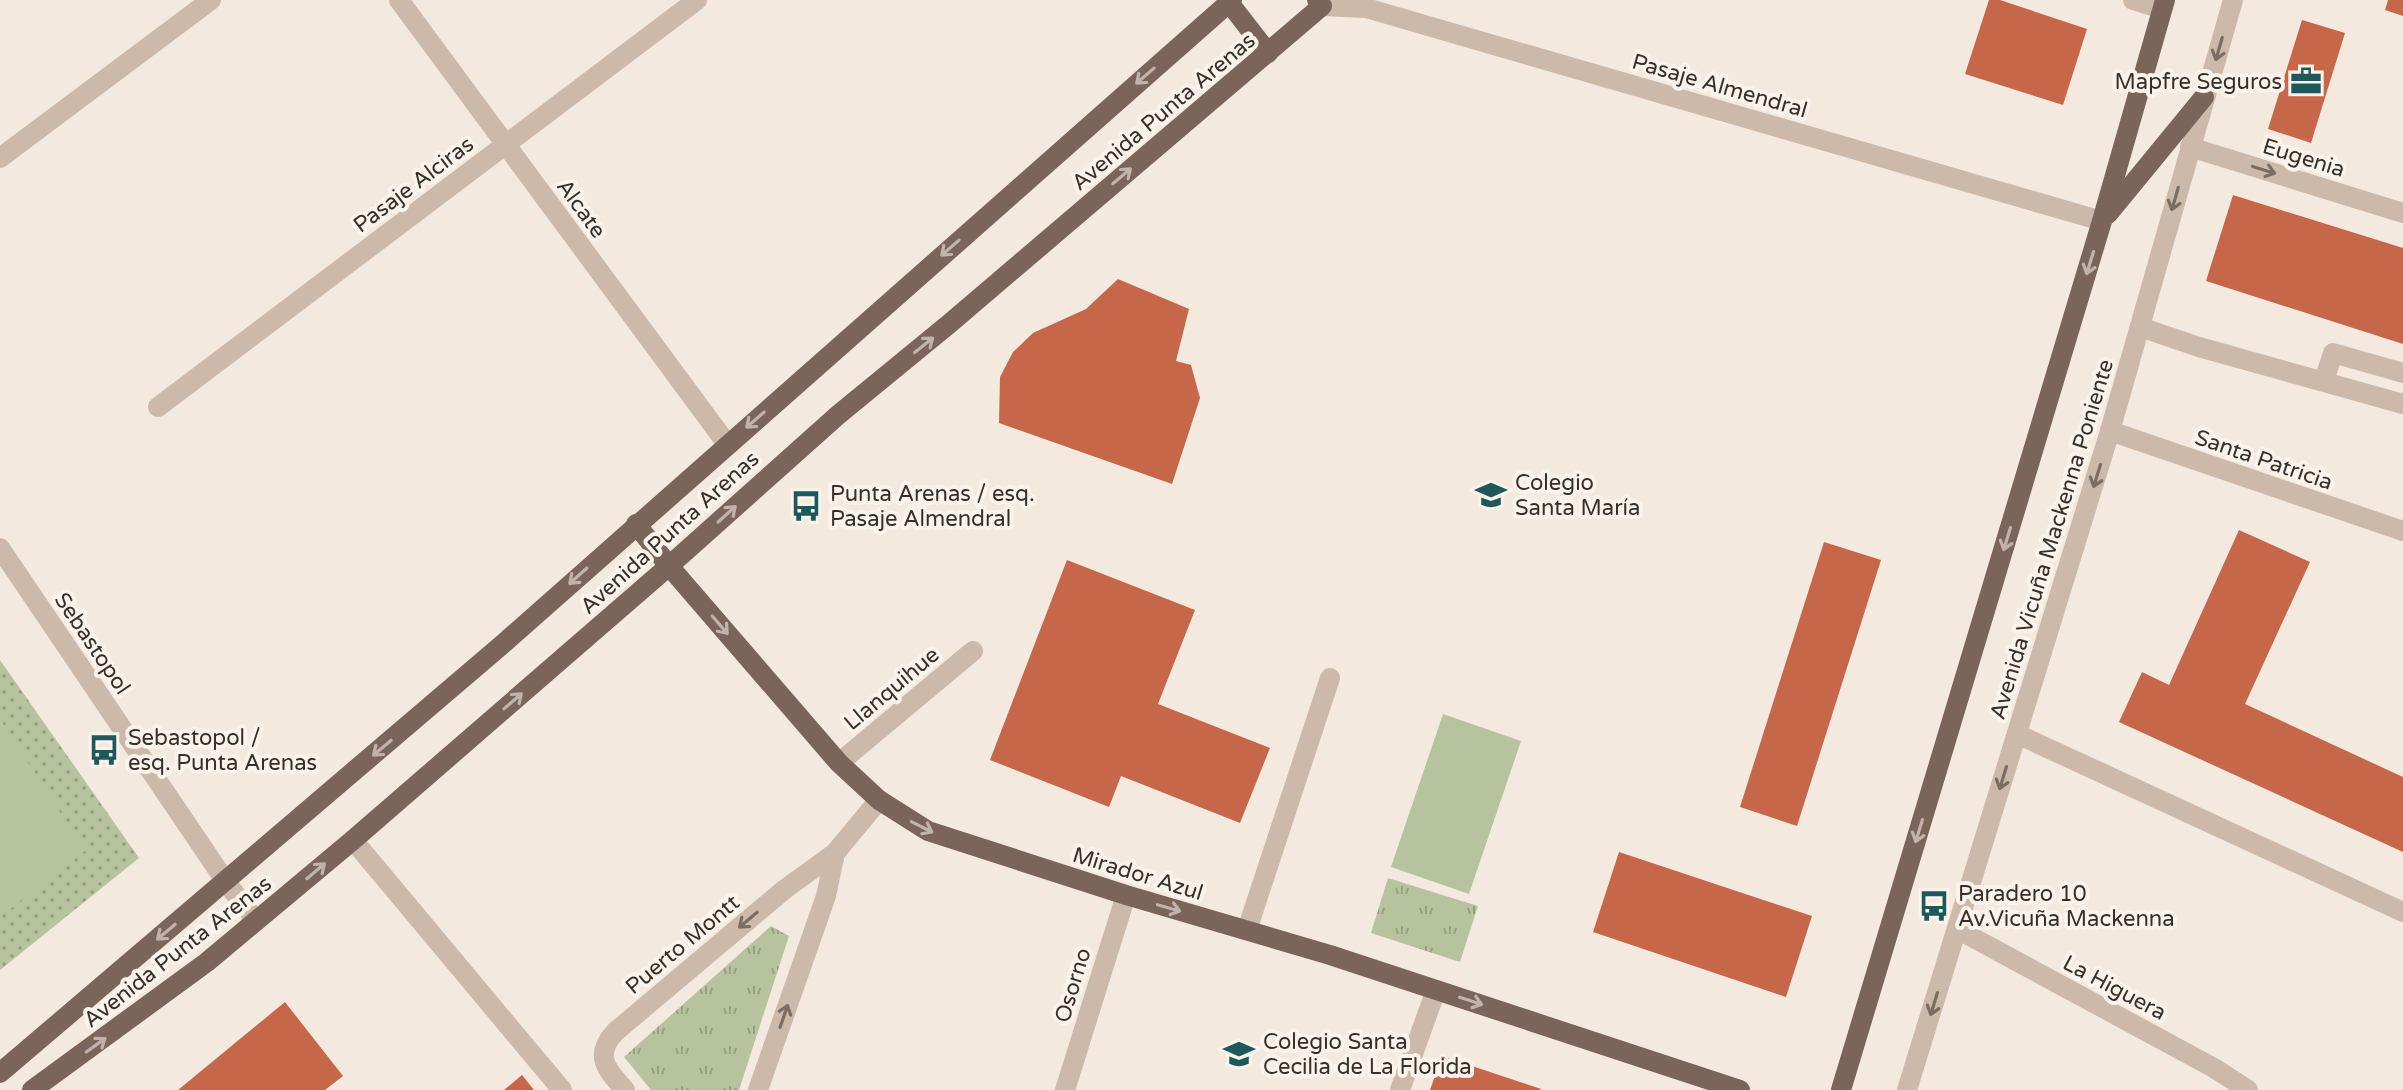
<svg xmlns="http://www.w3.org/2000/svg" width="2403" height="1090" viewBox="0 0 2403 1090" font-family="'Varela Round',sans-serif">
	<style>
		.grass { fill: url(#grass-tufts) }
		.park { fill: url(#park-dots) }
		.garden { fill: #b7c39e }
		.building { fill: #c76749 }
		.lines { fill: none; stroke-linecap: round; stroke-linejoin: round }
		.minor { stroke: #ccb9aa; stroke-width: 20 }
		.major { stroke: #7b655b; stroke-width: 20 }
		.oneway { stroke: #7b6d64 }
		.oneway2 { stroke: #c1b3ab }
		.labels { text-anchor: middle; stroke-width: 8; stroke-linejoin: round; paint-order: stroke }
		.poi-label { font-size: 22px; fill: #392f2a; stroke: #faf3ec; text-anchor: start }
		.street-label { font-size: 22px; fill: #392f2a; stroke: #faf3ec }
	</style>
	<defs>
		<pattern id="grass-tufts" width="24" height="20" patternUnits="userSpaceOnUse" patternTransform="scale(2)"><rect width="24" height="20" fill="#b7c39e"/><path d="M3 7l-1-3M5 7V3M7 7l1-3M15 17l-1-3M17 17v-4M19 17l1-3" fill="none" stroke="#969f81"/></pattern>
		<pattern id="park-dots" width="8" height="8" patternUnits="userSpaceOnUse" patternTransform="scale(2)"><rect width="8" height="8" fill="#b7c39e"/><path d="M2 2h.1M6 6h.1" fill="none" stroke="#969f81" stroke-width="1.8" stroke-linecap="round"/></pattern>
	</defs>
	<rect width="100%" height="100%" fill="#f3e9df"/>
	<g class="grass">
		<polygon points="1388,878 1478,906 1460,962 1371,933"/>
		<polygon points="771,926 789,936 739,1090 651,1090 624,1057"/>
	</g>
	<polygon class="park" points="0,660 139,858 0,970"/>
	<g class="garden">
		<polygon points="1443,714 1521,741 1469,894 1391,867"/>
		<polygon points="0,719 85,851 0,917"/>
	</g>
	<g class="building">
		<polygon points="1989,0 2000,0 2087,29 2063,105 1965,74"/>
		<polygon points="2388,0 2403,0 2403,16 2385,10"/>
		<polygon points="2302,20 2345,33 2311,143 2268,129"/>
		<polygon points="2233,195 2403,248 2403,344 2206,281"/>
		<polygon points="1118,279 1189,309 1176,361 1191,365 1200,398 1172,484 999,423 1000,377 1013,352 1033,333 1086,309"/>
		<polygon points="2239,530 2310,562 2245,704 2403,777 2403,852 2119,722 2142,672 2169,685"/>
		<polygon points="1824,542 1881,560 1797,826 1740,807"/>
		<polygon points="1067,560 1195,610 1158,704 1270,748 1240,823 1121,776 1109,807 990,760"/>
		<polygon points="1619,852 1812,916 1786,997 1593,932"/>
		<polygon points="285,1002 343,1076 325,1090 178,1090"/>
		<polygon points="1442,1056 1541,1089 1541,1090 1430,1090"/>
		<polygon points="522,1075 534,1090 504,1090"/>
	</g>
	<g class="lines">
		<g class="minor">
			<polyline points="399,0 727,444"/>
			<polyline points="2133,0 2162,9"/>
			<polyline points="1322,6 1366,8 2102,221"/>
			<polyline points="2190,147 2403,213"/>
			<polyline points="0,158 211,0"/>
			<polyline points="2140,327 2199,347 2403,404"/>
			<polyline points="2324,381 2333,353 2403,373"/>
			<polyline points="158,407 697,0"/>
			<polyline points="2110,431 2403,531"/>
			<polyline points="0,548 226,882 256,921"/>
			<polyline points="2017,734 2403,912"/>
			<polyline points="839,763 973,651"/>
			<polyline points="353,840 562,1090"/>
			<polyline points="1957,929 2214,1068 2248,1090"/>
			<polyline points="1247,930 1330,678"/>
			<path d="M 625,1090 C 607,1070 593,1056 615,1032 L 785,889 L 835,853 L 879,800"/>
			<polyline points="758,1090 826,896 835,853"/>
			<polyline points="1065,1090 1126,895"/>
			<polyline points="1400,1090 1436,990"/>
			<polyline points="1907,1090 2110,431 2233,0"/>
		</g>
		<g class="major">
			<polyline points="1227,0 1268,53"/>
			<polyline points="2108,214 2204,97"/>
			<polyline points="636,524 669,566 839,763 879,800 928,831 1126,895 1330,955 1740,1090"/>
			<polyline points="0,1073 504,643 1232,0"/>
			<polyline points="32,1090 207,962 353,840 669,566 838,415 949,324 1322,6 1317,0"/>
			<polyline points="1841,1090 2102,221 2165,0"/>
		</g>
	</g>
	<defs><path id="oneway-shaft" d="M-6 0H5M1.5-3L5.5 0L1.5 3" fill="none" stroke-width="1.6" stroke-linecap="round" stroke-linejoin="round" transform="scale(2)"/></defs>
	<g class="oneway">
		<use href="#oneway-shaft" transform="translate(2219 49) rotate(106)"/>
		<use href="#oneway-shaft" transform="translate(2264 170) rotate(17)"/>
		<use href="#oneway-shaft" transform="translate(2175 199) rotate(106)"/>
		<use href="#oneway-shaft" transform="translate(2097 476) rotate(107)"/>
		<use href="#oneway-shaft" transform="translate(2003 778) rotate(107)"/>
		<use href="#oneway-shaft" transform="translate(748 920) rotate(140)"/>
		<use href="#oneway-shaft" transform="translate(1934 1004) rotate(107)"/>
		<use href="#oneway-shaft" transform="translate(784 1016) rotate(-71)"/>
	</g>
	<g class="oneway2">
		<use href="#oneway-shaft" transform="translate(1145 76) rotate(139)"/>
		<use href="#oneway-shaft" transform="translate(1122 176) rotate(-40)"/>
		<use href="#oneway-shaft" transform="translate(950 248) rotate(139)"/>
		<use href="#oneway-shaft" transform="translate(2090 263) rotate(107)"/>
		<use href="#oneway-shaft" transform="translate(924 345) rotate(-39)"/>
		<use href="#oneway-shaft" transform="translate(755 420) rotate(139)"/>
		<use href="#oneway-shaft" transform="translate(727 514) rotate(-42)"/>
		<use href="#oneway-shaft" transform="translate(2007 539) rotate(107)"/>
		<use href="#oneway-shaft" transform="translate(578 576) rotate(138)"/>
		<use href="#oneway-shaft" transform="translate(720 625) rotate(49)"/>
		<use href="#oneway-shaft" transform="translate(513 701) rotate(-41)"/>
		<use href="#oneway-shaft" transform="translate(382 748) rotate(140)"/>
		<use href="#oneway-shaft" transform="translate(922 827) rotate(27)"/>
		<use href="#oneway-shaft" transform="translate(1919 831) rotate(107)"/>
		<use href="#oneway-shaft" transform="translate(316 871) rotate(-40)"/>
		<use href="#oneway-shaft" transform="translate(1169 908) rotate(16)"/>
		<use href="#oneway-shaft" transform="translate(166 932) rotate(140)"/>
		<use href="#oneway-shaft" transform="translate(1471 1001) rotate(18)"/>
		<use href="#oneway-shaft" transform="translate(96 1045) rotate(-36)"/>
	</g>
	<defs>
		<symbol id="office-bare" viewBox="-9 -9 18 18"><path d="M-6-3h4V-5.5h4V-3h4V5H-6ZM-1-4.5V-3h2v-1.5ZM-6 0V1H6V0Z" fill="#1e585b" stroke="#faf3ec" stroke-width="2.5" paint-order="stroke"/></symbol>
		<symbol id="school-bare" viewBox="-9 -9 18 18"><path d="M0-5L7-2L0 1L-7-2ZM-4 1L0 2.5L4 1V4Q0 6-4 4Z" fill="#1e585b" stroke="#faf3ec" stroke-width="2.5" paint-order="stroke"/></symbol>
		<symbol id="bus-bare" viewBox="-9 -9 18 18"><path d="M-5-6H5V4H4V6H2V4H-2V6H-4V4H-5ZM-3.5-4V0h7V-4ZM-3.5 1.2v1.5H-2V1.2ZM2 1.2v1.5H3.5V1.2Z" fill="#1e585b" stroke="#faf3ec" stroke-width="2.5" paint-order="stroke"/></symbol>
	</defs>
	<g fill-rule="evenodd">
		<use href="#office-bare" x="2284" y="59" width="44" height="44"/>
		<use href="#school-bare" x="1469" y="473" width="44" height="44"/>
		<use href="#bus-bare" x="784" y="484" width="44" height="44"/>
		<use href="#bus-bare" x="82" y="728" width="44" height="44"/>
		<use href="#bus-bare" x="1912" y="884" width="44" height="44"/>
		<use href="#school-bare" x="1217" y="1032" width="44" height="44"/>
	</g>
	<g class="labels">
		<g class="poi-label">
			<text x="2282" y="89" text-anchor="end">Mapfre Seguros</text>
			<text x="1515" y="490">Colegio<tspan x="1515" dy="25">Santa María</tspan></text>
			<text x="830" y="501">Punta Arenas / esq.<tspan x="830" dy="25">Pasaje Almendral</tspan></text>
			<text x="128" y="745">Sebastopol /<tspan x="128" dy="25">esq. Punta Arenas</tspan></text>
			<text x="1958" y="901">Paradero 10<tspan x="1958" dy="25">Av.Vicuña Mackenna</tspan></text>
			<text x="1263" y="1049">Colegio Santa<tspan x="1263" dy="25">Cecilia de La Florida</tspan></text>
		</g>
		<g class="street-label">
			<text transform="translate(1720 85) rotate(16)" y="8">Pasaje Almendral</text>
			<text transform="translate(1163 111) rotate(-40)" y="8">Avenida Punta Arenas</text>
			<text transform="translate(2304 157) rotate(17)" y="8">Eugenia</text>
			<text transform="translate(413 184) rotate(-37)" y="8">Pasaje Alciras</text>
			<text transform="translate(582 208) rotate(54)" y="8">Alcate</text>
			<text transform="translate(2264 459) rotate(19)" y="8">Santa Patricia</text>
			<text transform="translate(669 532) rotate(-42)" y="8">Avenida Punta Arenas</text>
			<text transform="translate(2051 539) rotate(-73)" y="8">Avenida Vicuña Mackenna Poniente</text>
			<text transform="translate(93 643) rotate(56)" y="8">Sebastopol</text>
			<text transform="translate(891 688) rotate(-40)" y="8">Llanquihue</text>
			<text transform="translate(1138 873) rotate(17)" y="8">Mirador Azul</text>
			<text transform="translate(682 944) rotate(-40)" y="8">Puerto Montt</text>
			<text transform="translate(177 951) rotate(-38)" y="8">Avenida Punta Arenas</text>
			<text transform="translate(1072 985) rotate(-73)" y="8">Osorno</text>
			<text transform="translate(2115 987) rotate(28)" y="8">La Higuera</text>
		</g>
	</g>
</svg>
